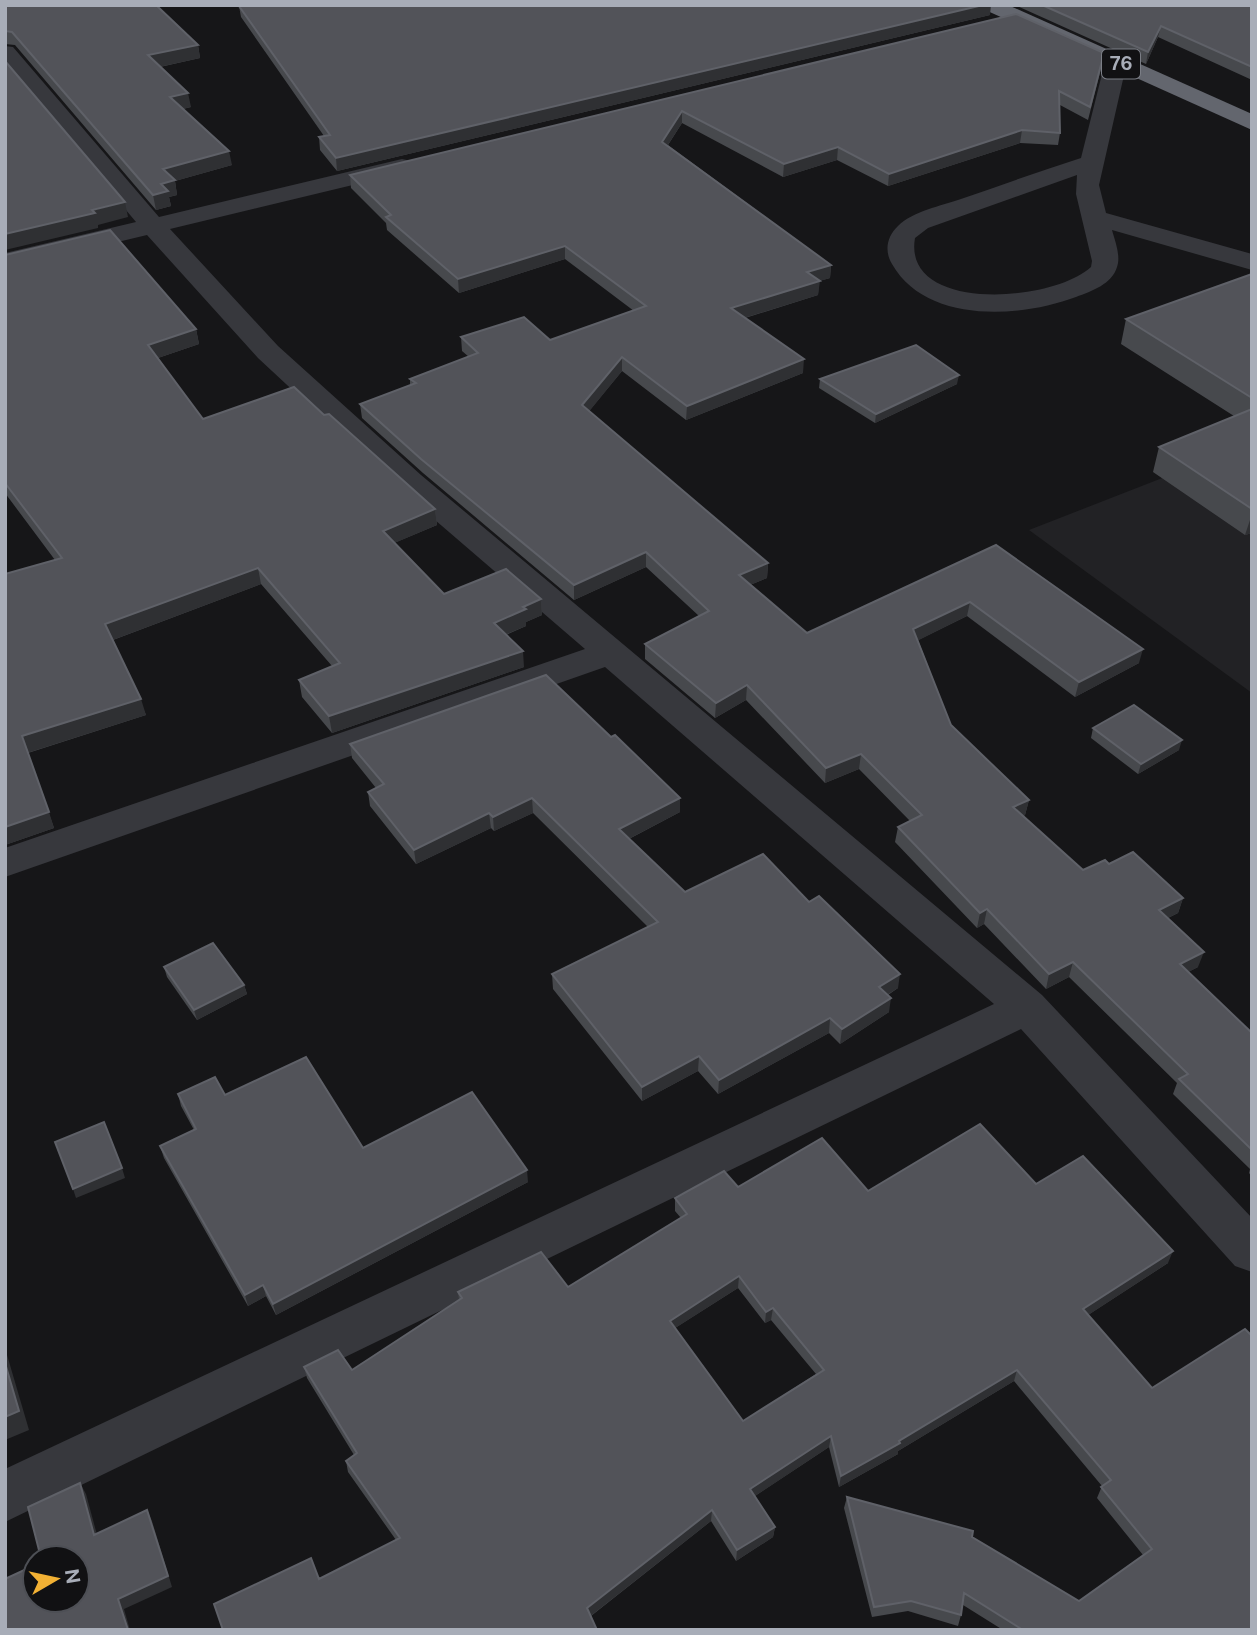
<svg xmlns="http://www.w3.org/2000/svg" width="1257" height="1635" viewBox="0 0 1257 1635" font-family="'Public Sans',sans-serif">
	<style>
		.built { fill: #222225 }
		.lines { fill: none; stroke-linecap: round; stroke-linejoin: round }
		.minor { fill: #37383d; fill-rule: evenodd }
		.highway { fill: #63666e; fill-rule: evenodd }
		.wall { fill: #47494d; fill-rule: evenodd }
		.shaded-wall { fill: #2f3033 }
		.building { fill: #525359; stroke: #5f6168; stroke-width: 2; fill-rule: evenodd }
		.labels { text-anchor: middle; stroke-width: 5; stroke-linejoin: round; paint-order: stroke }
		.shield { fill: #111113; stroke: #7b7e86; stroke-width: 2 }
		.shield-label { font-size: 18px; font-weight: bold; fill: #a8adb8 }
	</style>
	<rect width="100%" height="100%" fill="#161618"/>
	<polygon class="built" points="1252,443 1252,693 1029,530"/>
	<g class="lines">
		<g class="minor">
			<polygon points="5,46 13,47 159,217 402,159 411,161 414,166 411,171 170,229 278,346 421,475 1042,995 1252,1218 1252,1272 1235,1266 1021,1029 5,1522 5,1469 994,1004 605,667 5,877 5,848 585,649 399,489 258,358 147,235 5,269 5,253 136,222 5,66"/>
			<path d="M 1116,55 L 1124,57 L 1127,62 L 1099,185 L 1106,213 L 1252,254 L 1252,270 L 1112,230 C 1115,241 1121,256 1117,267 C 1112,284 1092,291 1076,297 C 1020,318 926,324 892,264 C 884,251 887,236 898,226 C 913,211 941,206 961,199 C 1001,185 1041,171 1081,158 L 1105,62 L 1108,57 ZM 1077,175 L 1076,194 L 1092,261 L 1091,267 C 1052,303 902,313 915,238 L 928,228 Z"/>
		</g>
		<polygon class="highway" points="980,5 1008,5 1252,114 1252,130 983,9"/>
	</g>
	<g class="wall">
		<polygon points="5,5 198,45 200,58 160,67 191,107 183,109 232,165 175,181 177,195 169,197 171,206 156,210 15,45 5,44"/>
		<polygon points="1015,5 1252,5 1252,80 1158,37 1146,64"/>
		<polygon points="239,6 990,15 337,171 320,150 319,137 324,136 241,17"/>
		<polygon points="1016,14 1102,65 1088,120 1060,105 1060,133 1058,145 1020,143 888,186 837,160 783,177 682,123 668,145 831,265 830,278 819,281 818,295 745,318 803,373 686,420 622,371 589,411 768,563 767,578 750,585 807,633 996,545 1139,663 1075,697 967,616 918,640 951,725 1029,800 1025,815 1023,816 1083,870 1109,864 1183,898 1178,913 1168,918 1198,967 1188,972 1252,1033 1252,1177 1249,1173 1250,1169 1173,1094 1177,1083 1069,977 1046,989 984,924 977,928 895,842 898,827 910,821 859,769 825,783 746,700 715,718 645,659 645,644 699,616 646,567 574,600 423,473 362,418 360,404 410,385 410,379 469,357 462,351 461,337 550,340 634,311 565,259 459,293 387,230 386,223 351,188 350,175"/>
		<polygon points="5,255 196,329 199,344 158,358 203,419 324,415 435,509 437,525 394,543 444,594 541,599 542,615 526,622 526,626 506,635 524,667 332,733 302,697 299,680 332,666 261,584 113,640 146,715 28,753 54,828 5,845 5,574 55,560 5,493"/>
		<polygon points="1252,274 1252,533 1245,535 1153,472 1159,447 1234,416 1121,344 1126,319"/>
		<polygon points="820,379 957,384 875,423 819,388"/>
		<polygon points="1093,728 1179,750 1138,774 1091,738"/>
		<polygon points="350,744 680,812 629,839 685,892 809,902 898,988 888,995 889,1012 840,1044 829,1033 718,1094 698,1071 642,1101 553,989 552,974 648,927 533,813 494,831 491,828 416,864 370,806 368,792 376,788 352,758"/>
		<polygon points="164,967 244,985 247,994 197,1020 167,977"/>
		<polygon points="178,1094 225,1095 363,1148 528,1182 276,1315 266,1296 248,1306 164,1158 160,1146 194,1130 181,1106"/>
		<path d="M 1036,1184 L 1168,1263 L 1088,1315 L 1252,1630 L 1003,1630 L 963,1605 L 961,1615 L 958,1626 L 908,1611 L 872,1617 L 844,1508 L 847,1497 L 972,1537 L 1079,1601 L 1143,1555 L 1097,1498 L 1102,1486 L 1014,1381 L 898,1451 L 898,1454 L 839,1487 L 829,1447 L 755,1496 L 775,1527 L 773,1537 L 736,1561 L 711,1521 L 591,1616 L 319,1579 L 396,1540 L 348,1472 L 346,1461 L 354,1455 L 307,1378 L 304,1367 L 352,1370 L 459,1300 L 458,1292 L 568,1287 L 681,1218 L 675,1211 L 675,1198 L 738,1187 L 868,1191 ZM 738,1288 L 765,1323 L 771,1320 L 816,1374 L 743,1421 L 675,1328 Z"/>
	</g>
	<g class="shaded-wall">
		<polygon points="983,5 991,5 990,15 337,171 336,158"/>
		<polygon points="1161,26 1158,37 1146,64 1148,52"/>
		<polygon points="198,45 200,58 150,69 148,55"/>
		<polygon points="188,93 191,107 173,111 170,97"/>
		<polygon points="682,111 682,123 662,154 662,142"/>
		<polygon points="1022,130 1020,143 888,186 889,174"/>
		<polygon points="838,147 837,160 783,177 784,164"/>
		<polygon points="229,151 232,165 175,181 177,195 169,197 171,206 156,210 153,195 161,184 163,169"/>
		<polygon points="125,202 128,217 98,225 98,228 5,250 5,234"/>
		<polygon points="565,246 565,259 459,293 458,279"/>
		<polygon points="831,265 830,278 806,285 807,272"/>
		<polygon points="820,281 818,295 731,322 731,308"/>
		<polygon points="196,329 199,344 152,360 148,345"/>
		<polygon points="622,357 622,371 583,419 582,405"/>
		<polygon points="804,359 803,373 686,420 687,406"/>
		<polygon points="959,375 957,384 875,423 876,414"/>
		<polygon points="435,509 437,525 385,547 383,531"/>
		<polygon points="1252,514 1252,533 1245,535"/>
		<polygon points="646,552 646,567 574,600 574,585"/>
		<polygon points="768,563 767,578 738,590 739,575"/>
		<polygon points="258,568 261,584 110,641 105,624"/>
		<polygon points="541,599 542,615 526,622 526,626 495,639 494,623 523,607"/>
		<polygon points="970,602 967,616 911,644 913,629"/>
		<polygon points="1143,649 1139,663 1075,697 1079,682"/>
		<polygon points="523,651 524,667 332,733 329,716"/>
		<polygon points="747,685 746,700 715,718 716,703"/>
		<polygon points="141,699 146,715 27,753 22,736"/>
		<polygon points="1182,740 1179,750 1138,774 1141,764"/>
		<polygon points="861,754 859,769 825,783 826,768"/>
		<polygon points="532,798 533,813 494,831 493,817"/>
		<polygon points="680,798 680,812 619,844 619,829"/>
		<polygon points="1029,800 1025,815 1010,822 1013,807"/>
		<polygon points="49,812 54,828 5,845 5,827"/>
		<polygon points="489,813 491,828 416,864 414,850"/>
		<polygon points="1183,898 1178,913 1154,925 1159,910"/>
		<polygon points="987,909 984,924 977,928 980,913"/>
		<polygon points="1204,952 1198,967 1175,979 1180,964"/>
		<polygon points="1073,962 1069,977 1046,989 1049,974"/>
		<polygon points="900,974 898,988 877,1001 879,987"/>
		<polygon points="244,985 247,994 197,1020 194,1010"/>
		<polygon points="891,998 889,1012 840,1044 842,1029"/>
		<polygon points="830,1018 829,1033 718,1094 719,1080"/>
		<polygon points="699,1056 698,1071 642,1101 642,1087"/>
		<polygon points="122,1168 125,1178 76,1198 73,1189"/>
		<polygon points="527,1170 528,1182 276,1315 273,1304"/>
		<polygon points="1173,1251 1168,1263 1079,1321 1083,1309"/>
		<polygon points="739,1276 738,1288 669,1332 670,1321"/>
		<polygon points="263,1285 266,1296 248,1306 245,1295"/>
		<polygon points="773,1308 771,1320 765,1323 766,1312"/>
		<polygon points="5,1348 29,1430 5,1440"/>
		<polygon points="1017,1370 1014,1381 898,1451 898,1454 839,1487 841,1476"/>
		<polygon points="831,1436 829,1447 749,1500 750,1489"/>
		<polygon points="80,1483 86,1494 100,1546 94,1535"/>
		<polygon points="147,1510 152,1521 172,1587 124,1609 130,1630 128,1630 118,1599"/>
		<polygon points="712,1510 711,1521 588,1618 587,1608"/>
		<polygon points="775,1527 773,1537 736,1561 737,1550"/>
	</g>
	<g class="building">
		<polygon points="5,5 156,5 198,45 148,55 188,93 170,97 229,151 163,169 175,180 161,184 168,191 153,195 12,32 5,31"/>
		<polygon points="242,5 983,5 336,158 319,137 330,135 239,6"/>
		<polygon points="1042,5 1252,5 1252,67 1161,26 1148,52"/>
		<polygon points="1016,14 1104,53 1090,107 1059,91 1060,133 1022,130 889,174 838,147 784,164 682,111 662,142 831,265 807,272 820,281 731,308 804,359 687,406 622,357 582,405 768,563 739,575 807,633 996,545 1143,649 1079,682 970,602 913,629 951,725 1029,800 1013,807 1083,870 1105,860 1109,864 1133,852 1183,898 1159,910 1204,952 1180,964 1252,1033 1252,1150 1179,1079 1188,1074 1073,962 1049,974 987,909 980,913 898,827 922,815 861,754 826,768 747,685 716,703 645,644 709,611 646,552 574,585 421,459 360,404 416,383 410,379 478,353 461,337 524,317 550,340 646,306 565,246 458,279 386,217 391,215 350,175"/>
		<polygon points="5,61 125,202 92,210 95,213 5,234"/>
		<polygon points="110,230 196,329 148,345 203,419 294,387 324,415 329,414 435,509 383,531 444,594 506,569 541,599 523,607 526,609 494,623 523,651 329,716 299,680 340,663 258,568 105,624 141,699 22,736 49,812 5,827 5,574 62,558 5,483 5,255"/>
		<polygon points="1252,274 1252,398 1126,319"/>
		<polygon points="916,345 959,375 876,414 820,379"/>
		<polygon points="1252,409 1252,509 1159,447"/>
		<polygon points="546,675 611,737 615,735 680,798 619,829 685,892 763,854 809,902 819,896 900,974 879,987 891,998 842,1029 830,1018 719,1080 699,1056 642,1087 552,974 658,922 532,798 493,817 489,813 414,850 368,792 384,784 350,744"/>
		<polygon points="1134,705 1182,740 1141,764 1093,728"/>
		<polygon points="213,943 244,985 194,1010 164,967"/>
		<polygon points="306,1057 363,1148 472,1092 527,1170 273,1304 263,1285 245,1295 160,1146 196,1129 178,1094 215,1077 225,1095"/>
		<polygon points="104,1122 122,1168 73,1189 55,1142"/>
		<path d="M 980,1124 L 1036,1184 L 1083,1156 L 1173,1251 L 1083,1309 L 1152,1388 L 1245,1329 L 1252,1336 L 1252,1630 L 1023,1630 L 964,1593 L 961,1615 L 911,1601 L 874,1607 L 847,1497 L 973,1531 L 972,1537 L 1079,1601 L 1152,1549 L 1101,1487 L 1111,1480 L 1017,1370 L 899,1441 L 900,1443 L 841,1476 L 831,1436 L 750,1489 L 775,1527 L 737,1550 L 712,1510 L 587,1608 L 597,1630 L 223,1630 L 214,1604 L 311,1558 L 319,1579 L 400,1538 L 346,1461 L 357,1453 L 304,1367 L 338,1350 L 352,1370 L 462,1298 L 458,1292 L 541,1252 L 568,1287 L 687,1214 L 675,1198 L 724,1171 L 738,1187 L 822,1138 L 868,1191 ZM 739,1276 L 766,1312 L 773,1308 L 824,1370 L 743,1421 L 670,1321 Z"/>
		<polygon points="5,1363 19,1411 5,1417"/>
		<polygon points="80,1483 94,1535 147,1510 168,1576 118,1599 128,1630 5,1630 5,1579 35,1565 35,1600 77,1600 77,1558 41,1558 28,1507"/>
	</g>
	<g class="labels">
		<rect class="shield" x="1102" y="49.5" width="38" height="29" rx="5"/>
		<g class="shield-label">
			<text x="1121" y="70">76</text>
		</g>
	</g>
	<rect width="1257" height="1635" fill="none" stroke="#a8adb8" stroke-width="14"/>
	<g transform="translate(56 1579) rotate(81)"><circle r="33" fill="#111113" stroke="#4d4f55" stroke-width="2"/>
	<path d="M0-5L12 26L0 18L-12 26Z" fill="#f2b134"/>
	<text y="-10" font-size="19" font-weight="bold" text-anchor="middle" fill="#a8adb8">N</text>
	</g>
</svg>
